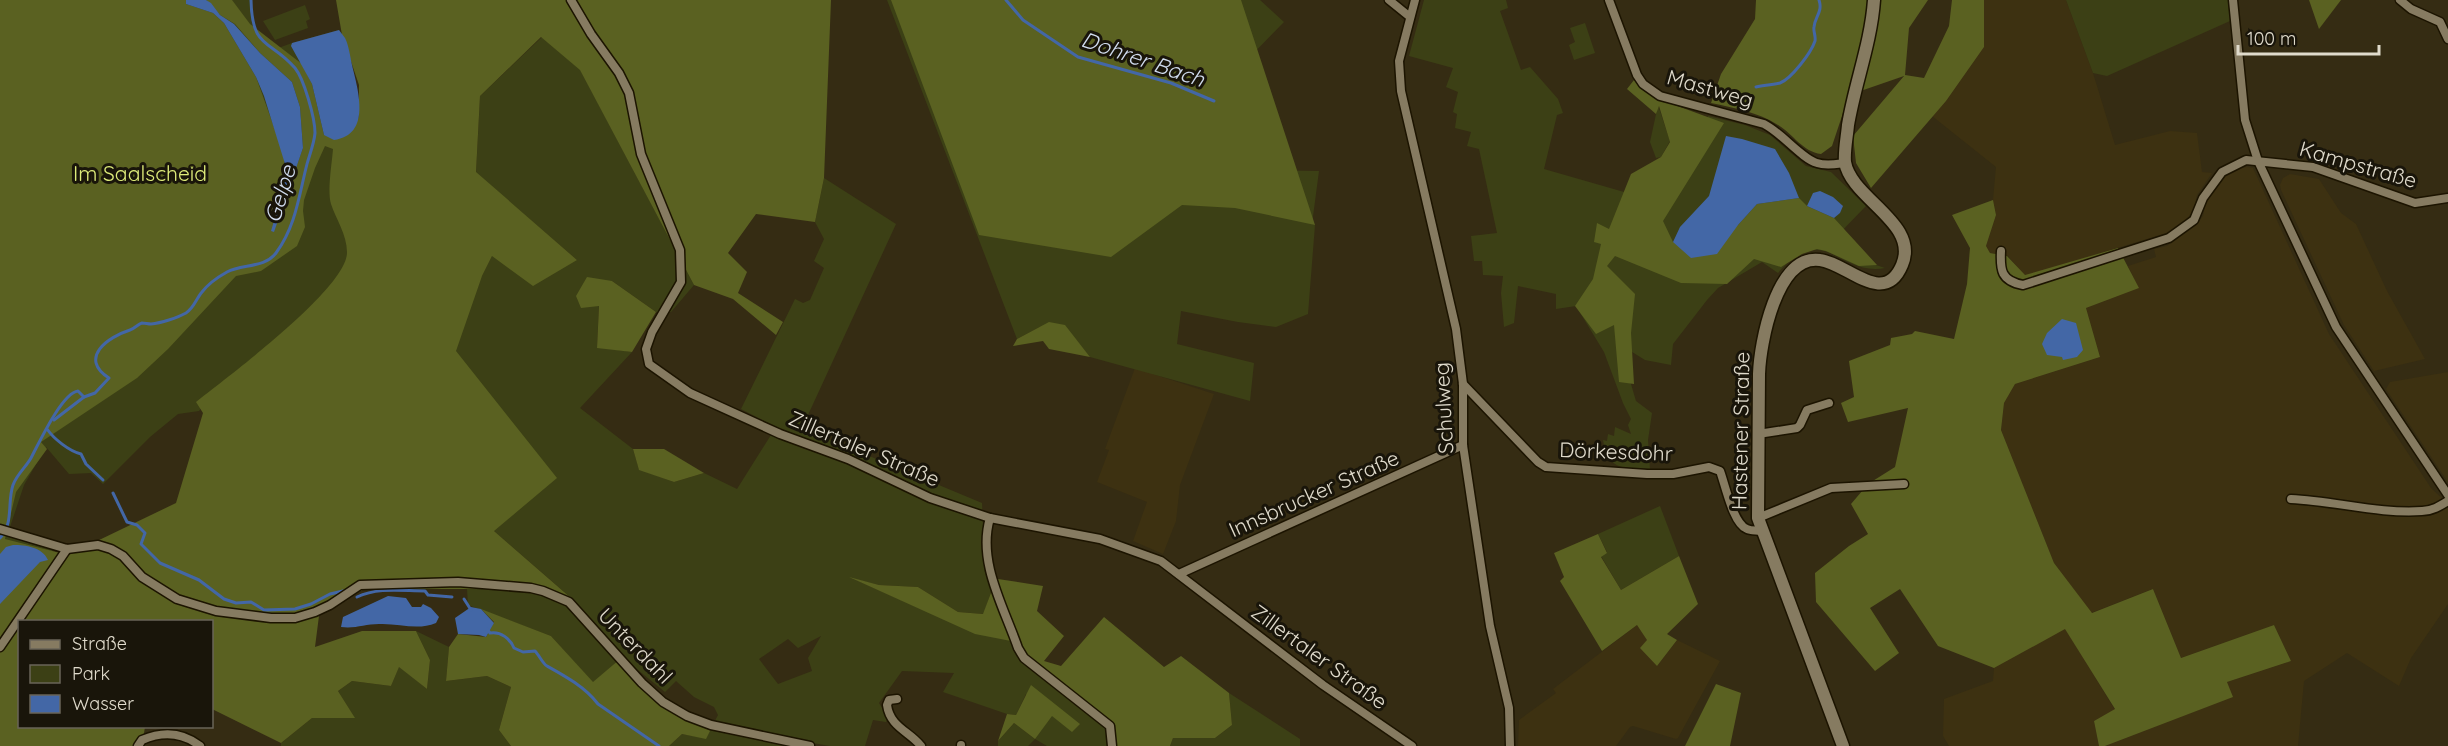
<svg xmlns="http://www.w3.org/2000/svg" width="2448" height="746" viewBox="0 0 2448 746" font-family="Quicksand,sans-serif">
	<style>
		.built { fill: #3d3111 }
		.green { fill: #3c4015; fill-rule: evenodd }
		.forest { fill: #5a6121; fill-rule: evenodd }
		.water { fill: #4367a6 }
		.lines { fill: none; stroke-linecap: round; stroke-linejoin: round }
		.stream { stroke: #4367a6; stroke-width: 3 }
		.street-casing { stroke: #1c1400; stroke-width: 11 }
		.secondary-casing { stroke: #1c1400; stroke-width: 15 }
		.street { stroke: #867b61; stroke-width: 8 }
		.secondary { stroke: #867b61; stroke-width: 12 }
		.labels { text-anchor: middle; stroke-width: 6; stroke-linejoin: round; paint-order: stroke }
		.street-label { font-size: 21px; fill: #e0dbcc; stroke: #19150a }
		.park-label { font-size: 21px; fill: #deec7a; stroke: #19150a }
		.water-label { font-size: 22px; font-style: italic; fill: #d0dbed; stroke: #19150a }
	</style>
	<rect width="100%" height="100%" fill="#352c13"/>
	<g class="built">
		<polygon points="1984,0 2066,0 2093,73 2115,145 2170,131 2197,133 2202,172 2212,173 2197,195 2193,211 2184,222 2170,232 2025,276 2008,256 1990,253 1986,246 1996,215 1993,200 1996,167 1932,116 1946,101 1984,47"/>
		<polygon points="2247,167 2253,168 2329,334 2431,488 2448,504 2448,604 2411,658 2399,686 2347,653 2304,681 2298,746 2105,746 2232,697 2227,682 2291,661 2274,625 2181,658 2153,589 2091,613 2054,563 2001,430 2004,403 2015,384 2100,357 2086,308 2138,288 2128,266 2156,257 2154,249 2167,246 2196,225 2203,216 2206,202 2227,173 2236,169"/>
		<polygon points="2290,174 2319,179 2341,213 2356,224 2387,291 2425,359 2374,371 2344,325 2281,190 2280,185 2283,178"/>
		<polygon points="1135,368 1214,394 1180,485 1176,521 1163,554 1133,541 1147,502 1097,482 1109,450 1105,449"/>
		<polygon points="2448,372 2448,482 2386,389 2390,382"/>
		<polygon points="1637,625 1648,640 1657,666 1677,640 1720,661 1678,738 1676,739 1633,726 1630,727 1616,746 1518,746 1519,720 1556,693 1553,689"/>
		<polygon points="2065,628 2115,710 2094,721 2099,746 1949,746 1943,736 1944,699 1993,681 1994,668"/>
	</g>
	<g class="green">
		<polygon points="181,0 251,0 255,29 273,50 292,43 339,30 342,35 355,261 318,306 212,393 199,411 178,414 150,437 103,484 91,473 69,474 46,447 24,485 7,536 52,550 58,557 0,635 0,506"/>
		<polygon points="887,0 1260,0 1284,22 1245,62 1246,170 1319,171 1312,224 1315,225 1308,314 1276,327 1238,322 1181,311 1177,344 1254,363 1250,401 1090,357 1076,340 1040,327 1017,339"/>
		<path d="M 1424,0 L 1506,0 L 1508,8 L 1500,11 L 1521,70 L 1530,67 L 1558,99 L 1563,113 L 1557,115 L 1544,169 L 1638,196 L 1703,139 L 1708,116 L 1745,125 L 1770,135 L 1806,166 L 1831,172 L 1866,206 L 1834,239 L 1867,262 L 1885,268 C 1839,277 1824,219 1778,273 L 1762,262 L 1718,288 L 1707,300 L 1673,344 L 1671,365 L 1645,360 L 1629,350 L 1628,374 L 1636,401 L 1652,413 L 1648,440 L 1650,469 C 1623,468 1608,471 1603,440 L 1607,441 L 1608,434 L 1614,436 L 1615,427 L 1631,434 L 1628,425 L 1631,419 L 1623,403 L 1604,352 L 1576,306 L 1556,309 L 1556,294 L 1518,286 L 1514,323 L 1504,327 L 1501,293 L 1503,276 L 1483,275 L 1482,261 L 1474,261 L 1471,236 L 1497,233 L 1479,149 L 1467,146 L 1471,132 L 1455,128 L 1457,114 L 1453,112 L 1458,92 L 1446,87 L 1453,68 L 1409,56 Z"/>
		<polygon points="2066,0 2228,0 2230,21 2107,76 2093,73"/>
		<polygon points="305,5 310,19 306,21 308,28 275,40 263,21"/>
		<polygon points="1585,23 1595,53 1574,60 1569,45 1575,42 1570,28"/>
		<path d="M 542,37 L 580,69 L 694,285 L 671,312 L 656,312 L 612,281 L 599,305 L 597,347 L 632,352 L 580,408 L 633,449 L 639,469 L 674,482 L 704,473 L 737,489 L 776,427 L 741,409 L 795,299 L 803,303 L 810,300 L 824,268 L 814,261 L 824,239 L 815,222 L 824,178 L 896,224 L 802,428 L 982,503 L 985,572 L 995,579 L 984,614 L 958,612 L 918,587 L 879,585 L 854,579 L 921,609 L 1016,642 L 1110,726 L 1111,746 L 1047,746 L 1035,739 L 1028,746 L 998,746 L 998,741 L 1014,723 L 1035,739 L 1026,694 L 1016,715 L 1007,714 L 943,692 L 954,673 L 902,671 L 879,703 L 888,718 L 886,722 L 873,720 L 865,746 L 830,746 L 807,742 L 806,746 L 669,746 L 682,734 L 706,738 L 718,715 L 714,707 L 694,697 L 676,681 L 665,692 L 622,657 L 593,683 L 551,636 L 468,605 L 467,589 L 522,589 L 570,597 L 494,531 L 353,382 L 482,276 L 492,256 L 577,260 L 476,173 L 480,96 ZM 821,636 L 808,658 L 812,671 L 778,684 L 759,659 L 788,639 L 798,648 Z"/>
		<polygon points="1658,105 1670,141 1661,157 1656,158 1650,142"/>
		<polygon points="1660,506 1679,556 1621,590 1601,556 1607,552 1598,534"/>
		<polygon points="416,631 449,647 446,681 487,676 511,687 499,730 511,746 281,746 281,743 312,718 354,717 338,691 352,681 391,686 399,666 427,689 430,660"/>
		<polygon points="1229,693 1300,739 1300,746 1170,746 1173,738 1215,738 1232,725"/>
	</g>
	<g class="forest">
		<path d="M 0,0 L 186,0 L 186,4 L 213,13 L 224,23 L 256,77 L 283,152 C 288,179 279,205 273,232 L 303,148 L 300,107 L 292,82 L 260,53 L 235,24 L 220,15 L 206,0 L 232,0 L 250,24 L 302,64 L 312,84 L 324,135 L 358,119 L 359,114 L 359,85 L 342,35 L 336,0 L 831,0 L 824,178 L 815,222 L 756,214 L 728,253 L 747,272 L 738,293 L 783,322 L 776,335 L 733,299 L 694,285 L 580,70 L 541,37 L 480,96 L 476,172 L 577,260 L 533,286 L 492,256 L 482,276 L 456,351 L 557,478 L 494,531 L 571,598 L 522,589 L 365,589 L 320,608 L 315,647 L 362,631 L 416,631 L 430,660 L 427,689 L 399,667 L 391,686 L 352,681 L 338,691 L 355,718 L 312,718 L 281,743 L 212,709 L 212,622 L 20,622 L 20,726 L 145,727 L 142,745 L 146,746 L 0,746 ZM 325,146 L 333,149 C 332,163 327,191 331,204 C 336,219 347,235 347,252 C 348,288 226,378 196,402 L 203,413 L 176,503 L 68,555 L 5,539 L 16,492 L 47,449 L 41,442 L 137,378 L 168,349 L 236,276 L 261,271 L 297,246 L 305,227 L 303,211 L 304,200 L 315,168 Z"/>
		<polygon points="891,0 1241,0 1315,225 1235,208 1182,205 1111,257 979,235"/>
		<path d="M 1756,0 L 1928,0 L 1909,28 L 1905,75 L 1924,78 L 1949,26 L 1952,0 L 1984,0 L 1984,47 L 1946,101 L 1871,188 L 1856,163 L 1853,136 L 1904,76 L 1849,95 L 1832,146 L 1821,154 C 1803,152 1793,134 1778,125 C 1758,112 1734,108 1711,103 L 1721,74 L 1755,19 Z"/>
		<polygon points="2309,0 2341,0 2319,29"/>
		<polygon points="1634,80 1661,100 1724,123 1663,221 1673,242 1738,225 1757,204 1799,198 1807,206 1834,218 1877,265 1859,266 1826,251 1817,249 1802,254 1781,267 1754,259 1727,284 1681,283 1615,256 1607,266 1635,294 1631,333 1634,384 1619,382 1614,325 1596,334 1575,306 1593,279 1601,244 1594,242 1597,223 1609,229 1631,174 1661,157 1670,142 1659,106 1656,114 1627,89"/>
		<polygon points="1993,200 1996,215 1986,246 1990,253 2007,256 2025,275 2118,248 2139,288 2086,308 2100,357 2015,384 2004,403 2001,430 2054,563 2092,613 2153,589 2181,658 2274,625 2291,661 2227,682 2233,697 2105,746 2099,746 2094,721 2115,709 2065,629 1994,668 1938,646 1900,589 1870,608 1899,653 1875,671 1816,602 1815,573 1849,546 1868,534 1851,504 1868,484 1895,467 1908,408 1848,422 1841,403 1854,397 1849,361 1890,345 1891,338 1912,334 1915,331 1954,339 1967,284 1970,248 1952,215"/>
		<polygon points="587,277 612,281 656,312 632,352 597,348 599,306 581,308 576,296"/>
		<polygon points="1049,322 1065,325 1090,357 1049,349 1043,341 1013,346 1017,339"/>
		<polygon points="633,449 664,449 704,473 674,482 639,470"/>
		<polygon points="1598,534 1607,553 1601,557 1621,590 1679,556 1698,604 1667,634 1677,640 1657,666 1640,648 1647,640 1637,625 1602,651 1560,581 1564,577 1554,553"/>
		<polygon points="849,577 879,585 918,587 958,612 983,614 995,582 998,588 998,579 1043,586 1037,611 1064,636 1044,661 1061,666 1104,617 1164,667 1181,656 1229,693 1232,725 1215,738 1173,738 1170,746 1112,746 1110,726 1024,658 1016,642 975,634"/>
		<polygon points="481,609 551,636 593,682 620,659 663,702 712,727 706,739 682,734 669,746 511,746 499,730 511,687 487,676 446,681 449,647 458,634 486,637 494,622"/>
		<polygon points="1716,684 1741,693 1730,746 1685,746"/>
		<polygon points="1031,685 1080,724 1072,732 1052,716 1035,739 1014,723 998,741 1007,714 1016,715"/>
	</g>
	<g class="water">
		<polygon points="186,0 206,0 211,3 220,15 234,24 260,53 292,82 300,107 303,148 274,232 271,231 283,191 285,164 264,96 256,77 224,23 213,13 186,4"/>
		<path d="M 339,30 C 341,33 343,35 345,38 C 349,46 350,56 352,65 C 358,90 372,135 334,140 L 324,135 L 312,84 L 291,46 L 292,43 Z"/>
		<polygon points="1726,136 1742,139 1775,149 1789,173 1799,198 1757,204 1738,225 1717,254 1691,258 1673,242 1680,227 1709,196"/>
		<polygon points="1820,191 1833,197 1843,206 1840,213 1834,218 1807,206 1813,193"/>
		<polygon points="2062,319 2076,323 2083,350 2077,357 2063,360 2062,357 2047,355 2042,344 2047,333"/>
		<path d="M 13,545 C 26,545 42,547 48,560 L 40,562 L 0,604 L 0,554 L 6,547 Z"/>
		<path d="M 388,596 L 406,598 L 412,607 L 421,607 L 423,604 L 431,608 L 439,617 L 436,623 C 417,631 399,623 379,624 C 365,624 355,629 341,627 L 343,617 Z"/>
		<polygon points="471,607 481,609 494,623 486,637 479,635 458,634 455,618"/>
	</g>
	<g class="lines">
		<g class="stream">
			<polyline points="1006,0 1023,20 1078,57 1171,83 1214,101"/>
			<path d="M 1756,87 C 1764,85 1773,85 1780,83 C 1791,79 1811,53 1815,41 C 1816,36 1813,31 1814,27 C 1815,16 1823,12 1819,0"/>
			<polyline points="54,420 84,397"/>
			<path d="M 47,429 C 54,439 69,451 81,454 L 86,464 L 103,480"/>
			<polyline points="113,493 127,522 137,525 145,533 141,544 160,563 199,580 224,599 236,603 251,602 264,610 295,609 311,604 330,594 343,591"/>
			<path d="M 0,538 C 14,524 7,502 13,485 C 17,474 26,467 31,458 C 39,443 62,393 78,391 L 84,397 L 95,393 L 109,378 C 78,358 108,337 130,330 C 134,329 138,324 142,323 C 145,323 148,324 151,324 C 161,323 177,318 186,313 C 194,308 196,299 202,292 C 209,283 218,277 227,272 C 242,264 265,268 276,253 C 296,226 299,195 307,164 C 310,153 314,144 315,133 C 315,118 304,79 295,68 C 270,39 252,50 251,0"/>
			<path d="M 357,597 C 378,587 402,591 425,591 L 428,595 L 452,597"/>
			<polyline points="464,599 471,610"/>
			<path d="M 487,629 L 490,633 C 501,631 510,639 514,648 L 523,652 L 535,651 C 539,655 543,664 547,666 C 565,676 585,687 598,704 L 659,746"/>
		</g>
		<defs>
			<g id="street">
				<polyline points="571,0 591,34 619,73 629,93 641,154 680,250 681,282 652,332 646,349 649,364 690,393 780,434 848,459 930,498 990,518 1100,539 1161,561 1323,685 1412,746"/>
				<polyline points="1389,0 1410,17"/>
				<polyline points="1415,0 1399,61 1401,91 1456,329 1463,384 1463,445 1490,626 1509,708 1510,746"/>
				<path d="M 1609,0 L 1637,75 L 1643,84 L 1660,96 L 1764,124 C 1782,133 1802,159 1817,163 C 1826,166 1836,164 1845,163"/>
				<polyline points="2233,0 2245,120 2258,161 2336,327 2448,495"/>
				<polyline points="2400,0 2411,9 2440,22 2448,39"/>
				<path d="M 2001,251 C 2000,270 2001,281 2023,285 L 2169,238 L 2194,220 L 2203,198 L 2222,172 L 2246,160 L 2313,167 L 2415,203 L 2448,198"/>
				<path d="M 1463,384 L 1538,462 L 1546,467 L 1647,474 L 1673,474 L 1709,467 L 1720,471 C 1725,484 1733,524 1747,529 C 1751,531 1757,530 1761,531"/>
				<polyline points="1758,434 1797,428 1800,425 1807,410 1829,403"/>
				<path d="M 2291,499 C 2335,501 2379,514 2422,511 C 2432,511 2440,506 2448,501"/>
				<path d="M 990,518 C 977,562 1004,607 1018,648 L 1024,658 L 1110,726 L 1112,746"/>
				<polyline points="1758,518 1831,488 1904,484"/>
				<polyline points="0,529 67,549 98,545 111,549 123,556 142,577 177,599 216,611 271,618 295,618 315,612 330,605 360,585 458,582 531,588 543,591 569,602 642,683 663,702 687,716 711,725 810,746"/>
				<polyline points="1179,574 1463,445"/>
				<polyline points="0,647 67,549"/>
				<path d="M 897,699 L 889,700 L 887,705 C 890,727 909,731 921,746"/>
				<path d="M 138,746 L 142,740 C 163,731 182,732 200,746"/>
				<polyline points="961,746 961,745"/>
			</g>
			<path id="secondary" d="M 1843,746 L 1758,518 L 1759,374 C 1760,344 1776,254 1820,260 C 1847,263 1884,308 1902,265 C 1920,223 1851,199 1845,162 C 1844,150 1847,137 1848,125 C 1855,83 1871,43 1874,0"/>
		</defs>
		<use href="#street" class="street-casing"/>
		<use href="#secondary" class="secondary-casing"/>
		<use href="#street" class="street"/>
		<use href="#secondary" class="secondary"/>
	</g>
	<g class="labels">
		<g class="street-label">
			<text transform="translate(1710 89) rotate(16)" y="7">Mastweg</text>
			<text transform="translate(2358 165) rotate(16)" y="7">Kampstraße</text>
			<text transform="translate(1444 408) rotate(-93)" y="7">Schulweg</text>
			<text transform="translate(1741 431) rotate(-89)" y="7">Hastener Straße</text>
			<text transform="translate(864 449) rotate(23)" y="7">Zillertaler Straße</text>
			<text transform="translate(1616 452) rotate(2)" y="7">Dörkesdohr</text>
			<text transform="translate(1314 494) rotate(-24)" y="7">Innsbrucker Straße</text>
			<text transform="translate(635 646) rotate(46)" y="7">Unterdahl</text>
			<text transform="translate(1319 657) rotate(36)" y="7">Zillertaler Straße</text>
		</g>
		<g class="park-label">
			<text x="140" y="181">Im Saalscheid</text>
		</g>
		<g class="water-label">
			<text transform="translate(1143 59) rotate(19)" y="8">Dohrer Bach</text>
			<text transform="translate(280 194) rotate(-73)" y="8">Gelpe</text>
		</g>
	</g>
	<rect x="18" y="620" width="195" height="108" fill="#19150a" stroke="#696458" stroke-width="1.5"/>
	<rect x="30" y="640" width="30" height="9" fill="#867b61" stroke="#696458" stroke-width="1.5"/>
	<text x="72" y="650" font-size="18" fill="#e0dbcc">Straße</text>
	<rect x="30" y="665" width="30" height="18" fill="#3c4015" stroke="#696458" stroke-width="1.5"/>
	<text x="72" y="680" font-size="18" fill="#e0dbcc">Park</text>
	<rect x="30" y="695" width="30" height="18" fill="#4367a6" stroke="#696458" stroke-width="1.5"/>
	<text x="72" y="710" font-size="18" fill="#e0dbcc">Wasser</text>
	<path d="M2238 45v9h141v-9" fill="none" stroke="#e0dbcc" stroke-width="3"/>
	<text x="2247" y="45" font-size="18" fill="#e0dbcc" stroke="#19150a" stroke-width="4.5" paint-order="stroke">100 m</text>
</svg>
